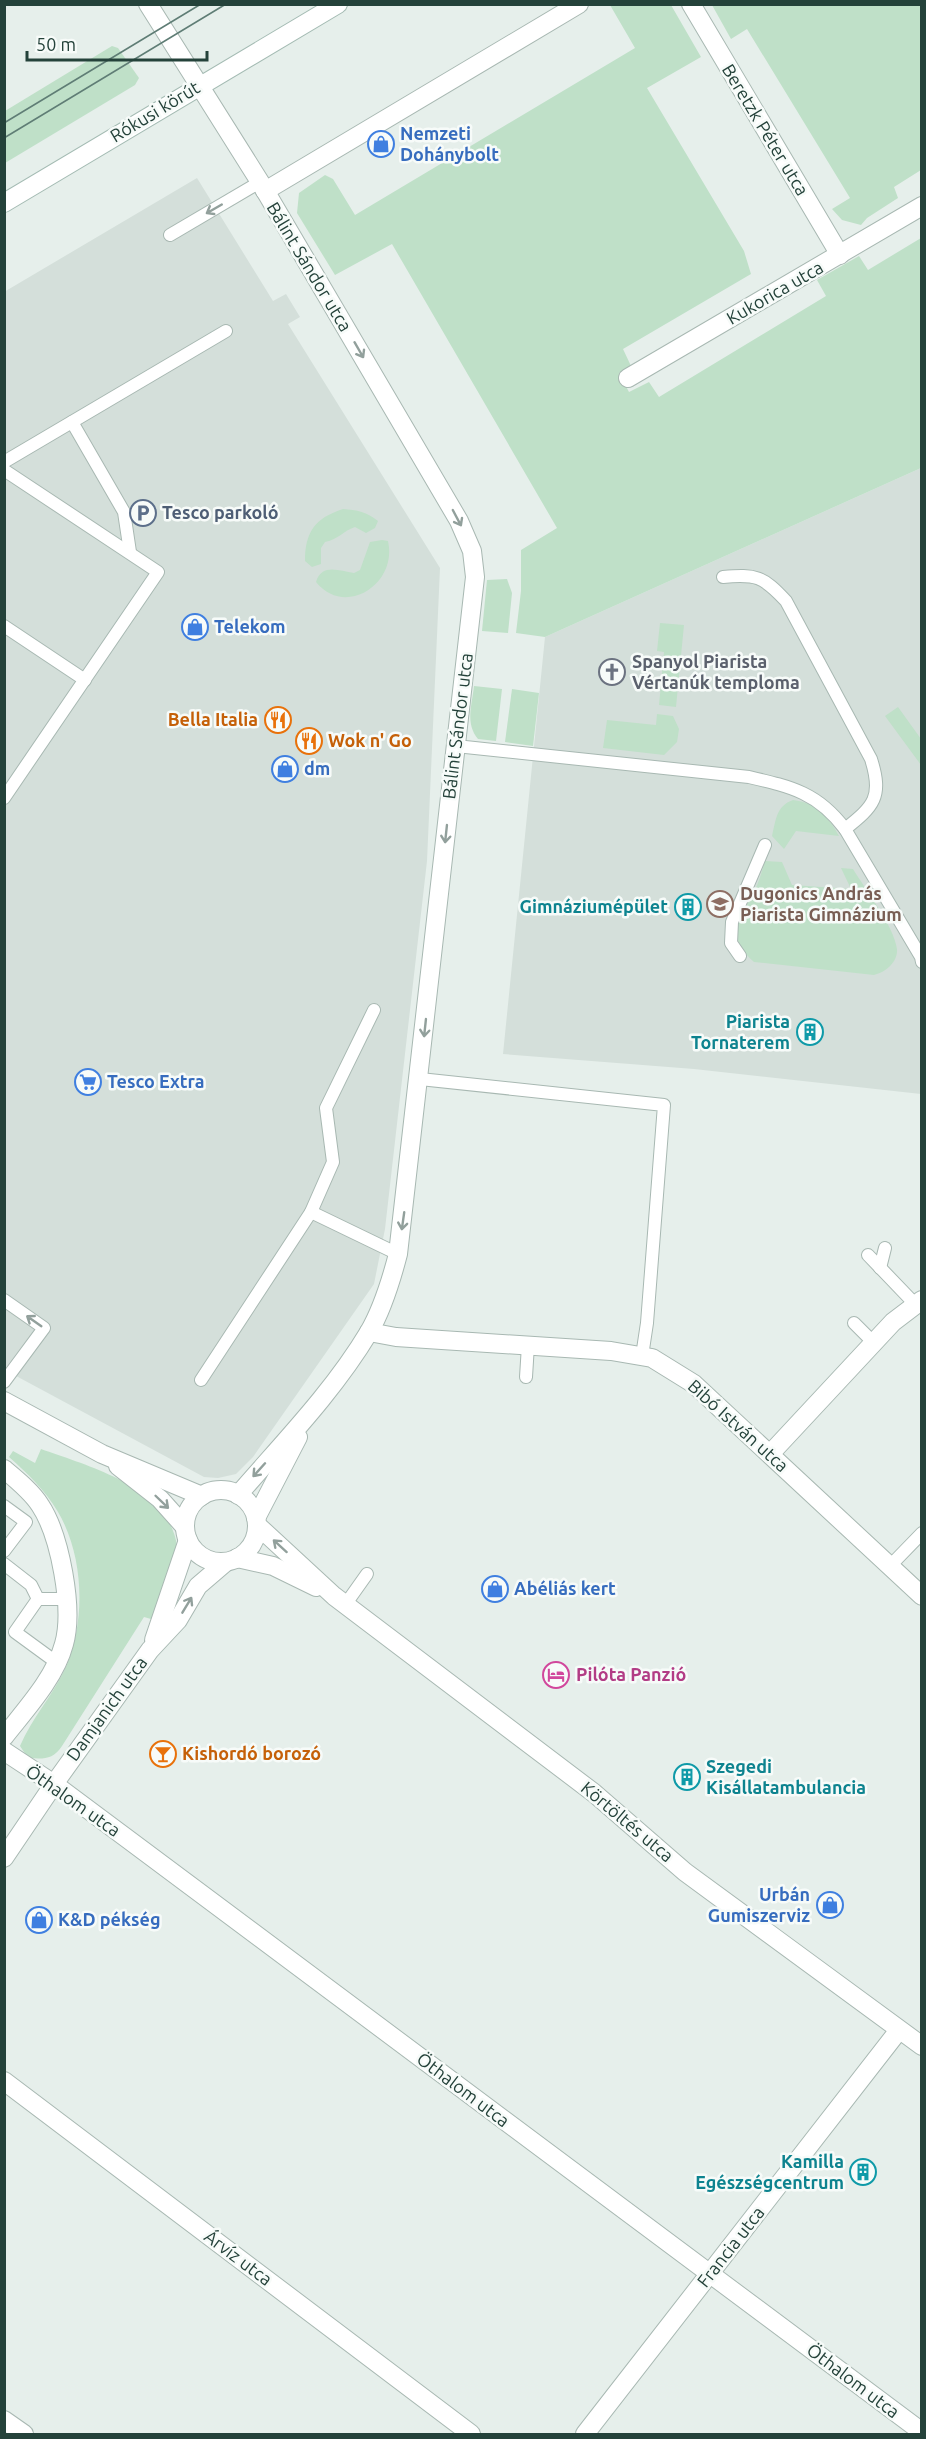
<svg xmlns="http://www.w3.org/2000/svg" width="926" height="2439" viewBox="0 0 926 2439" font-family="Ubuntu,sans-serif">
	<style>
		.built { fill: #d4dfda }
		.green { fill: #bfe0c8 }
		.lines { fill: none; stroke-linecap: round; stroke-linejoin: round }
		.service-casing { stroke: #a8b8b2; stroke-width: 14 }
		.minor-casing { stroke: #a8b8b2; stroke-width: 20 }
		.secondary-casing { stroke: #a4bbb3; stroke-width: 20 }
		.service { stroke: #fff; stroke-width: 12 }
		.minor { stroke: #fff; stroke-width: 18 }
		.secondary { stroke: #fff; stroke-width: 18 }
		.tram { stroke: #5f7d75; stroke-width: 1.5 }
		.oneway { stroke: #92a09c }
		.labels { text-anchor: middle; stroke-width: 5; stroke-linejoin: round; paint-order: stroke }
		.street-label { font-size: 18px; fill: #24423a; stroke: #f7fbf9 }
		.shop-label { font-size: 18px; font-weight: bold; fill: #366cbe; stroke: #f7fbf9; text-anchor: start }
		.service-label { font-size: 18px; font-weight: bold; fill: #4e5e75; stroke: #f7fbf9; text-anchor: start }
		.worship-label { font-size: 18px; font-weight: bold; fill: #5b616d; stroke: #f7fbf9; text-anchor: start }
		.food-label { font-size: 18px; font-weight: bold; fill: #c56008; stroke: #f7fbf9; text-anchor: start }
		.education-label { font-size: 18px; font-weight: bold; fill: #785e54; stroke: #f7fbf9; text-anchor: start }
		.culture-label { font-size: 18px; font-weight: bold; fill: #0d838f; stroke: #f7fbf9; text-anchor: end }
		.hotel-label { font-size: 18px; font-weight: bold; fill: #b23c85; stroke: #f7fbf9; text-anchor: start }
	</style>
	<rect width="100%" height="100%" fill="#e6efeb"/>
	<g class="built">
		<polygon points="197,178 273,301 286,294 300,317 288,324 440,568 427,861 385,1229 374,1284 253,1457 236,1474 218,1478 204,1477 5,1370 4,292"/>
		<polygon points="921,468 921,1094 694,1069 503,1054 545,637"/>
	</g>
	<g class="green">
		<polygon points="610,5 671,5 701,57 647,88 744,251 751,274 623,349 631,366 619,373 629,392 649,382 659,397 826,296 817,280 859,256 868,270 921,238 921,468 545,637 516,633 521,591 521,550 557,528 392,244 335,275 297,213 299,193 325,175 333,179 355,215 635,48"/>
		<polygon points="712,5 921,5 921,170 894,187 898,198 867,218 861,225 842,220 832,209 850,198 747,29 731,39"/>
		<polygon points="112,46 118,48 139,78 135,85 5,163 5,111"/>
		<path d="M 343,509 C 357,510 367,512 378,521 L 375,528 L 366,533 L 355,527 C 343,531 339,539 325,542 L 321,548 L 321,564 L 312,567 L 305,561 C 305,532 315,518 343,509 Z"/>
		<path d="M 382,540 L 388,541 C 398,584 345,618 316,582 C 322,563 339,571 354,573 L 360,570 L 370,542 Z"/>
		<polygon points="507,579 512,593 508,633 482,631 487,580"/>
		<polygon points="660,623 684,625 676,707 659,705 664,652 657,651"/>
		<path d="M 474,686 L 502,689 L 496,741 L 478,739 C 465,723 472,705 474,686 Z"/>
		<polygon points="512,689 539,693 533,746 505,742"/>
		<polygon points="898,707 921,739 921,765 885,716"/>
		<polygon points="657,714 673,716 679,729 677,742 664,755 603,748 607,720 656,725"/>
		<path d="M 793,800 C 817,803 828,816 839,836 L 796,831 L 784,849 L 772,836 C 776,820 776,806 793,800 Z"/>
		<path d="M 765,861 L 782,862 L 792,885 L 851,889 L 841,868 L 853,869 C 865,889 894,926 897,949 C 898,962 886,972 874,975 L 754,962 C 725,936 738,920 754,892 C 759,882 762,871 765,861 Z"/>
		<path d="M 41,1449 C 88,1466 169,1487 177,1546 C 179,1566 160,1600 151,1619 L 144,1617 L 62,1746 C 53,1760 43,1759 28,1758 L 20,1746 C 32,1718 53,1695 66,1667 C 86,1620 84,1556 58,1512 C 45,1490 28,1474 9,1457 L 13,1451 L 35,1463 Z"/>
	</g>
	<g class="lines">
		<defs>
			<g id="service">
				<polyline points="170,235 260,182"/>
				<polyline points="72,422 124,512 130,552"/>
				<polyline points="4,462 226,331"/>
				<polyline points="4,470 158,572 4,798"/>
				<path d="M 723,577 C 756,574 763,576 786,601 L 871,759 C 883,797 874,806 845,829"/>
				<polyline points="4,626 85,680"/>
				<path d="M 456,746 L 749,777 C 792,787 818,793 845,829 L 921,957 L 922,962"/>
				<polyline points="740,956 731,943 732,922 765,845"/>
				<polyline points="420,1079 664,1105 647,1323 642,1356"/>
				<polyline points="311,1212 398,1254"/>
				<polyline points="868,1255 914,1303"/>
				<polyline points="880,1268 885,1248"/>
				<polyline points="4,1300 44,1328 4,1382"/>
				<polyline points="854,1323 873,1342"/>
				<polyline points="526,1377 528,1345"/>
				<polyline points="201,1380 311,1212 333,1162 326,1108 374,1010"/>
				<polyline points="4,1506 26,1522 4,1551"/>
				<polyline points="4,1564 31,1585 38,1599 15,1632 56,1662"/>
				<polyline points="890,1566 922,1533"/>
				<polyline points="38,1599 66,1599"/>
				<polyline points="345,1605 367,1574"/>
			</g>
			<g id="minor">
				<path d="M 148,4 L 260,182 L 459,521 L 472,551 L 475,577 L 398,1254 C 391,1281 383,1308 369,1332 C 333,1392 283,1443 238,1495"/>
				<polyline points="691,4 840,255"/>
				<polyline points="265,191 579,4"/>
				<polyline points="628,378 922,206"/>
				<polyline points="369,1332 396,1337 611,1351 652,1358 694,1384 922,1596"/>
				<polyline points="4,1401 102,1454 202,1496"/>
				<polyline points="770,1454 893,1322 922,1300"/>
				<polyline points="118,1466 160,1499 185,1527"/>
				<path d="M 4,1469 C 16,1479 32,1492 40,1505 C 60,1535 74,1609 64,1644 C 55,1678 26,1709 4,1737"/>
				<circle cx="221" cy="1526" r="36"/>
				<polyline points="256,1518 298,1437"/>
				<polyline points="257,1525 334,1596 594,1793 685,1872 922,2046"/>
				<polyline points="237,1558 273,1566 316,1587"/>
				<polyline points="154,1640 188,1540"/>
				<polyline points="4,1751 54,1784 922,2432"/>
				<polyline points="4,1858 54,1784 150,1650 178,1620 198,1586 226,1562"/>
				<polyline points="4,2081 471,2434"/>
				<polyline points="4,2420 24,2434"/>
				<polyline points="585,2434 899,2030"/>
			</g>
			<polyline id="secondary" points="4,203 338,4"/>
		</defs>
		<use href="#service" class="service-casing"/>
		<use href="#minor" class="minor-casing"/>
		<use href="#secondary" class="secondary-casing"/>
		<use href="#service" class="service"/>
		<use href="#minor" class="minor"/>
		<use href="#secondary" class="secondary"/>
		<g class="tram">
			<polyline points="4,123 201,4"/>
			<polyline points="4,138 226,4"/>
		</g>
	</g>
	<defs><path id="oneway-shaft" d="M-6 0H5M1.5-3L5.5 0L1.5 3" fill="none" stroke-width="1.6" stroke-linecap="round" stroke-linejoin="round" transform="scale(1.5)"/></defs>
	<g class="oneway">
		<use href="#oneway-shaft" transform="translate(214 209) rotate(150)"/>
		<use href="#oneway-shaft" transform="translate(359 350) rotate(60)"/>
		<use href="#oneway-shaft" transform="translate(457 518) rotate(62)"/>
		<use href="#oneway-shaft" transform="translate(446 834) rotate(96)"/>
		<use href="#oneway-shaft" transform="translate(425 1028) rotate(96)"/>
		<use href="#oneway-shaft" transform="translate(403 1221) rotate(98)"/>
		<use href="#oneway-shaft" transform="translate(34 1321) rotate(-145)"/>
		<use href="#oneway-shaft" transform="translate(259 1470) rotate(132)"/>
		<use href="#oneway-shaft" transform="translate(162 1502) rotate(44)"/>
		<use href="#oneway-shaft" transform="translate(280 1546) rotate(-138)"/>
		<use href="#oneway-shaft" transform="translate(187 1605) rotate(-59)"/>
	</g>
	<defs>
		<symbol id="shop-ring" viewBox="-11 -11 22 22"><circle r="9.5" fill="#f7fbf9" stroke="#3f7fe0" stroke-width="1.5"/><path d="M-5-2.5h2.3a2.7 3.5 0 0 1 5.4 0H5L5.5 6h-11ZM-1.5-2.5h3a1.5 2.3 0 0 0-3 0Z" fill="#3f7fe0"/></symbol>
		<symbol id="parking-ring" viewBox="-11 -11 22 22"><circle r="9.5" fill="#f7fbf9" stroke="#5c6f8a" stroke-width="1.5"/><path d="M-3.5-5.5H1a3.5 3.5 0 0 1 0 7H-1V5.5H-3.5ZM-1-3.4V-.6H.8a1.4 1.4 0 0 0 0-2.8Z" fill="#5c6f8a"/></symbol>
		<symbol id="church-ring" viewBox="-11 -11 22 22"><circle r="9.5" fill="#f7fbf9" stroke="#6b7280" stroke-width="1.5"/><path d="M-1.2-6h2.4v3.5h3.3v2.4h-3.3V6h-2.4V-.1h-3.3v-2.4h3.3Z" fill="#6b7280"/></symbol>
		<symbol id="restaurant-ring" viewBox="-11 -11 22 22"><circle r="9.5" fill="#f7fbf9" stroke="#e8710a" stroke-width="1.5"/><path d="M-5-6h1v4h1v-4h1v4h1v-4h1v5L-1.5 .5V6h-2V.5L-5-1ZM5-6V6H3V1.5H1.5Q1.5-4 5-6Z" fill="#e8710a"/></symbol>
		<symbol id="school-ring" viewBox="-11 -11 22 22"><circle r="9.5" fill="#f7fbf9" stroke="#8d6e63" stroke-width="1.5"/><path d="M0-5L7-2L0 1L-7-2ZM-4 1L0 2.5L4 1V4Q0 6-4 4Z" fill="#8d6e63"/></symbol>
		<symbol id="building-ring" viewBox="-11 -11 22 22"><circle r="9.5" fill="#f7fbf9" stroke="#0f9aa8" stroke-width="1.5"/><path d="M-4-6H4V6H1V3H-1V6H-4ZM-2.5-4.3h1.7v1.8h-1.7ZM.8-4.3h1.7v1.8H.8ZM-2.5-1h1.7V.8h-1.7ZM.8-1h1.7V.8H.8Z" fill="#0f9aa8"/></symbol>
		<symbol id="supermarket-ring" viewBox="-11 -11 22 22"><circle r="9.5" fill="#f7fbf9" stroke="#3f7fe0" stroke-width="1.5"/><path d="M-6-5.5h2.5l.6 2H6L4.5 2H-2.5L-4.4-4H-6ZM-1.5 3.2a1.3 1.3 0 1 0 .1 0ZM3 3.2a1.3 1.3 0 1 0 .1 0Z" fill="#3f7fe0"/></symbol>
		<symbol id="hotel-ring" viewBox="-11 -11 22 22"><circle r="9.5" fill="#f7fbf9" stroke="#d1479c" stroke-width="1.5"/><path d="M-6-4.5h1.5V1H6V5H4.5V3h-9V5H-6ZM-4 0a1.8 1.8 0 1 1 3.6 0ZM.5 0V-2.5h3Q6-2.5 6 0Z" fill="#d1479c"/></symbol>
		<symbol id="bar-ring" viewBox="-11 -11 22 22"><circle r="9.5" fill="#f7fbf9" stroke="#e8710a" stroke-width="1.5"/><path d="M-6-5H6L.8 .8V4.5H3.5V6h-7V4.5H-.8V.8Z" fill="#e8710a"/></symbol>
	</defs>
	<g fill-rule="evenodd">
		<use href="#shop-ring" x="366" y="129" width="30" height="30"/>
		<use href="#parking-ring" x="128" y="498" width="30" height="30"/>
		<use href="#shop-ring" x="180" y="612" width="30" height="30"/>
		<use href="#church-ring" x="597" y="657" width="30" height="30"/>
		<use href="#restaurant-ring" x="263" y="705" width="30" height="30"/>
		<use href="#restaurant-ring" x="294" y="726" width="30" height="30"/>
		<use href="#shop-ring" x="270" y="754" width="30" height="30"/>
		<use href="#school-ring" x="705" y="889" width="30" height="30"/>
		<use href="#building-ring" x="673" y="892" width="30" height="30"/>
		<use href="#building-ring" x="795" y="1017" width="30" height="30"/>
		<use href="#supermarket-ring" x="73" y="1067" width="30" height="30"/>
		<use href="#shop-ring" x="480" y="1574" width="30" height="30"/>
		<use href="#hotel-ring" x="541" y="1660" width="30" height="30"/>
		<use href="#bar-ring" x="148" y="1739" width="30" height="30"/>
		<use href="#building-ring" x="672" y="1762" width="30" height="30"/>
		<use href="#shop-ring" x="815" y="1890" width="30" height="30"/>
		<use href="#shop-ring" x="24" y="1905" width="30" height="30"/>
		<use href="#building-ring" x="848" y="2157" width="30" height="30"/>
	</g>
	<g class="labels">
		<g class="street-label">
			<text transform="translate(155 112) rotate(-31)" y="6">Rókusi körút</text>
			<text transform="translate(765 130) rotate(59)" y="6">Beretzk Péter utca</text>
			<text transform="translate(309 267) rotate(59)" y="6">Bálint Sándor utca</text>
			<text transform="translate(775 293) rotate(-30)" y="6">Kukorica utca</text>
			<text transform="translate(458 726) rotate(-83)" y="6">Bálint Sándor utca</text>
			<text transform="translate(738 1426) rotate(42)" y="6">Bibó István utca</text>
			<text transform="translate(107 1709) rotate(-54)" y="6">Damjanich utca</text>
			<text transform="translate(73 1801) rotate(35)" y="6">Öthalom utca</text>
			<text transform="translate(627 1822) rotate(40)" y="6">Körtöltés utca</text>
			<text transform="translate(463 2090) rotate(37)" y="6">Öthalom utca</text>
			<text transform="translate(731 2247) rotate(-52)" y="6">Francia utca</text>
			<text transform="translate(238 2258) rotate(37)" y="6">Árvíz utca</text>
			<text transform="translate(853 2381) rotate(37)" y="6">Öthalom utca</text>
		</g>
		<g class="shop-label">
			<text x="400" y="140">Nemzeti<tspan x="400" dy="21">Dohánybolt</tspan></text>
			<text x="214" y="633">Telekom</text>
			<text x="304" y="775">dm</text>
			<text x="107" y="1088">Tesco Extra</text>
			<text x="514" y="1595">Abéliás kert</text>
			<text x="810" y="1901" text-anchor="end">Urbán<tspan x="810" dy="21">Gumiszerviz</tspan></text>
			<text x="58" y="1926">K&amp;D pékség</text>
		</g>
		<g class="service-label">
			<text x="162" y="519">Tesco parkoló</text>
		</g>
		<g class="worship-label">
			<text x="632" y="668">Spanyol Piarista<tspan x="632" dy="21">Vértanúk temploma</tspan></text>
		</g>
		<g class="food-label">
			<text x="258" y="726" text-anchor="end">Bella Italia</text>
			<text x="328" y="747">Wok n' Go</text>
			<text x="182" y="1760">Kishordó borozó</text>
		</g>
		<g class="education-label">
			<text x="740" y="900">Dugonics András<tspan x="740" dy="21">Piarista Gimnázium</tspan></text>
		</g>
		<g class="culture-label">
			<text x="668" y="913">Gimnáziumépület</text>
			<text x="790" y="1028">Piarista<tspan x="790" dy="21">Tornaterem</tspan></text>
			<text x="706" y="1773" text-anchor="start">Szegedi<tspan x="706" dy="21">Kisállatambulancia</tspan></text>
			<text x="844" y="2168">Kamilla<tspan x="844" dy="21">Egészségcentrum</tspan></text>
		</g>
		<g class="hotel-label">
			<text x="576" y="1681">Pilóta Panzió</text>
		</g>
	</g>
	<rect width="926" height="2439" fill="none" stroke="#24423a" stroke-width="12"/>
	<path d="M27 51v9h180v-9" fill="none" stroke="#24423a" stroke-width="3"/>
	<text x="36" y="51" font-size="18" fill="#24423a" stroke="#f7fbf9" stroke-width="4.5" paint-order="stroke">50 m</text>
</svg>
